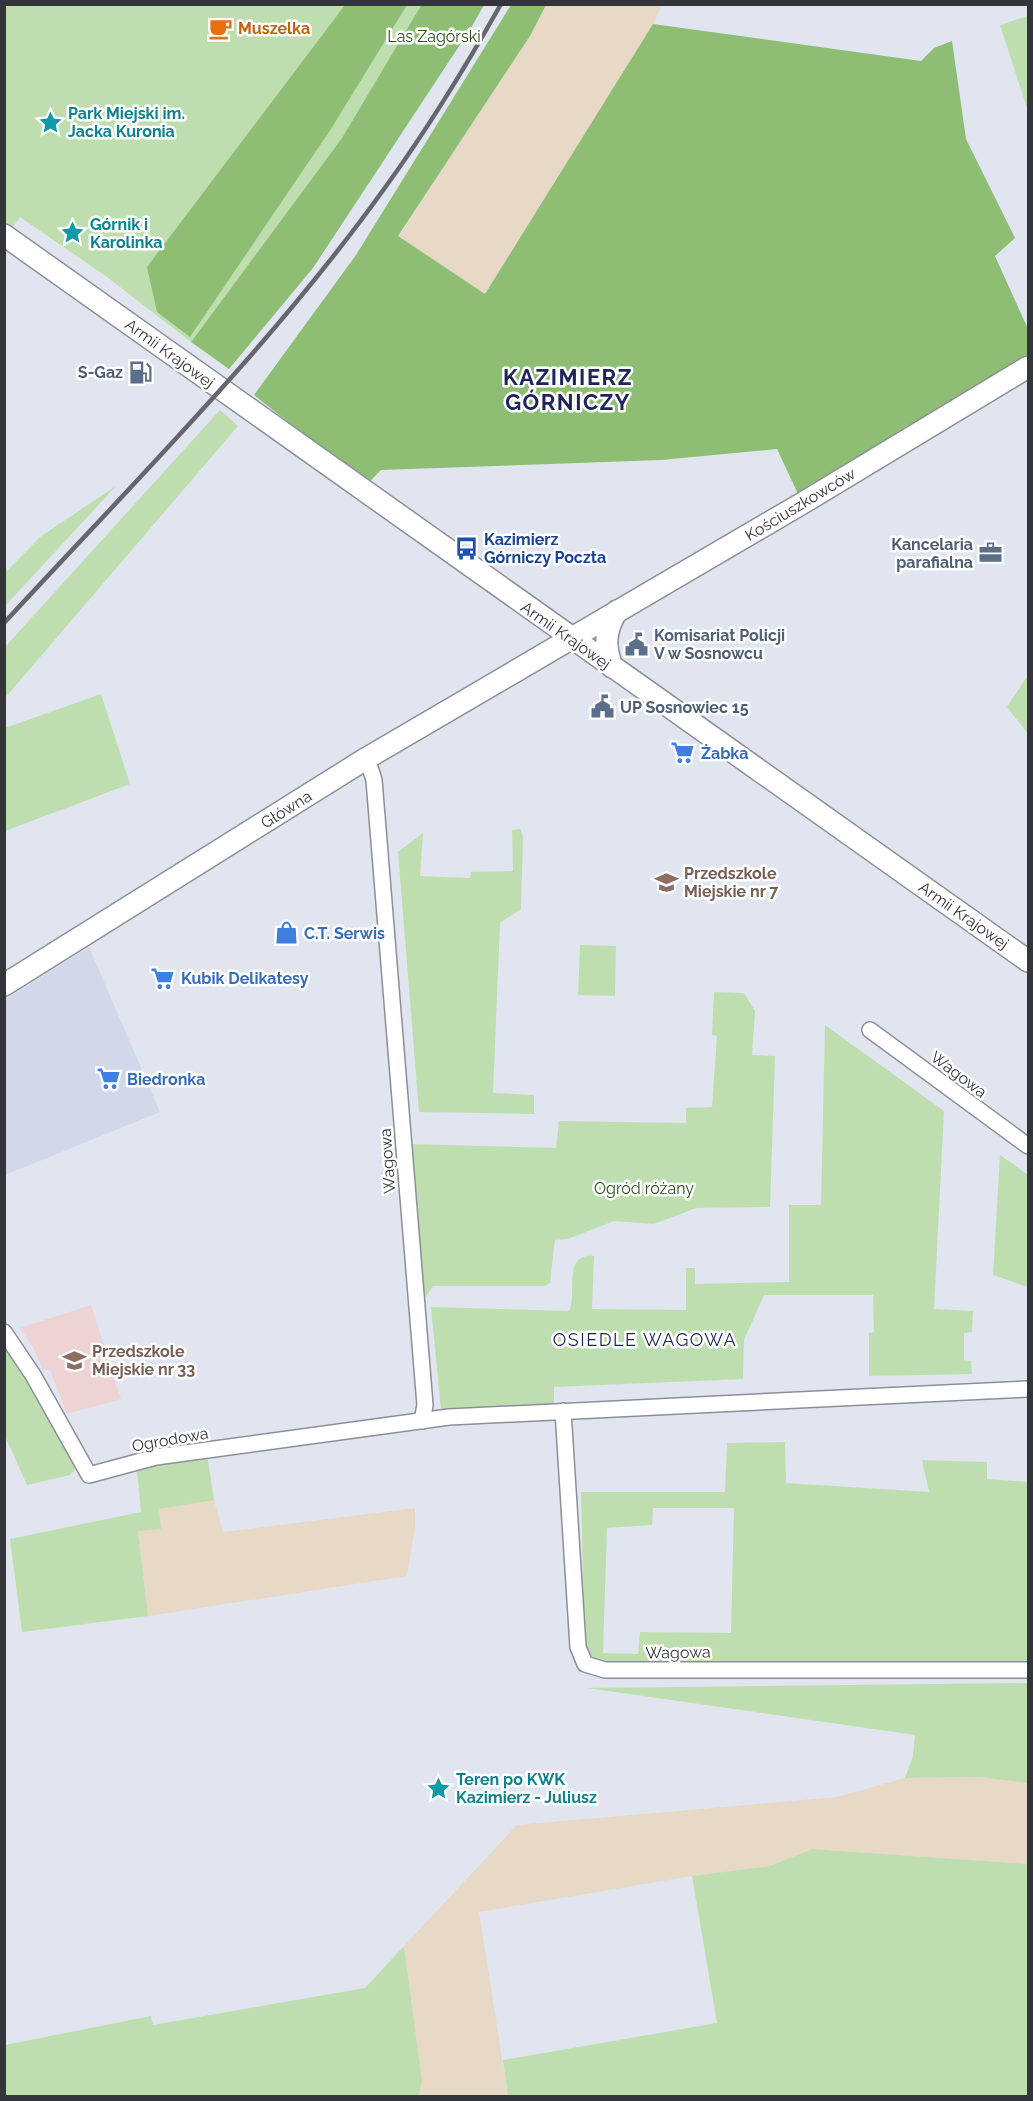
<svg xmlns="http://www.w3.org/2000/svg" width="1033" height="2101" viewBox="0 0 1033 2101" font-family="Raleway,sans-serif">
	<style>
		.built { fill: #d2d8ea }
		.industrial { fill: #e8d8c6 }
		.education { fill: #eed3d5 }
		.green { fill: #bfdeaf; fill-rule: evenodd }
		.forest { fill: #8dbe73 }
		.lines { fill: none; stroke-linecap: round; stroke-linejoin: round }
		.street-casing { stroke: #8c8f99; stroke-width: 18 }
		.secondary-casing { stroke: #8c8f99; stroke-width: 24 }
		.street { stroke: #fff; stroke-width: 15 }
		.secondary { stroke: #fff; stroke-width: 21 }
		.rail { stroke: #65676d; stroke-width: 4.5 }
		.labels { text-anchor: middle; stroke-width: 5; stroke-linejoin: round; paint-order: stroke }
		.food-label { font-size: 16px; font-weight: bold; fill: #c56008; stroke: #fff; text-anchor: start }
		.park-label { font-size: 16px; fill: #2d4d19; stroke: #fff }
		.culture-label { font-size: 16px; font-weight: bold; fill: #0d838f; stroke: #fff; text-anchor: start }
		.street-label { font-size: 16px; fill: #34353a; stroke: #fff }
		.service-label { font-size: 16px; font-weight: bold; fill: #4e5e75; stroke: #fff; text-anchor: end }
		.transit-label { font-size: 16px; font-weight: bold; fill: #164399; stroke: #fff; text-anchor: start }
		.shop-label { font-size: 16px; font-weight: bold; fill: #366cbe; stroke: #fff; text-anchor: start }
		.education-label { font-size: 16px; font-weight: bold; fill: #785e54; stroke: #fff; text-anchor: start }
		.neighbourhood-label { font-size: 18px; letter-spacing: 1.5px; fill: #20245d; stroke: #fff }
		.district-label { font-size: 22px; font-weight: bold; letter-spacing: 1.5px; fill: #20245d; stroke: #fff }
	</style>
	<rect width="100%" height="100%" fill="#e1e5f0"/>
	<polygon class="built" points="89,947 160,1112 5,1175 5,1000"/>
	<g class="industrial">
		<polygon points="658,4 661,8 653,24 485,294 398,237 530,36 546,5"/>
		<polygon points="214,1500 223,1532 415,1508 415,1527 407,1576 148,1616 138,1530 161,1529 158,1509"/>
		<polygon points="981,1777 1028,1782 1028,1864 812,1849 770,1866 692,1876 479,1912 508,2096 419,2096 422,2081 404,1946 517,1825 837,1797 905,1778"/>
	</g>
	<polygon class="education" points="91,1305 121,1399 67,1414 50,1370 43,1370 34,1349 20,1328"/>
	<g class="green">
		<polygon points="4,5 422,5 342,138 191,342 107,277 20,217 13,227 5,221"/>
		<polygon points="1028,16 1028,111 1000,25"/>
		<polygon points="220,410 238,426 5,698 5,647"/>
		<polygon points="116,486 5,606 5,573 40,537"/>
		<polygon points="1028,675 1028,734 1007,707"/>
		<polygon points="101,694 130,784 5,831 5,728"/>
		<polygon points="520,829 523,837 521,909 500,923 493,1093 534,1095 534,1114 419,1112 398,852 423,833 420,876 470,878 471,872 513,871 512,830"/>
		<polygon points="580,945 616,946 615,996 578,995"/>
		<polygon points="714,992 744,993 755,1011 752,1055 775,1056 770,1207 696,1208 654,1224 614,1221 568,1239 555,1240 550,1283 545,1286 433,1286 425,1298 411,1144 556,1148 559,1121 686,1123 686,1108 712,1107 717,1036 712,1035"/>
		<path d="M 825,1025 L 944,1111 L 934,1309 L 973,1311 L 972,1332 L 964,1333 L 964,1360 L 971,1361 L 972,1374 L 869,1376 L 869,1333 L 874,1332 L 873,1295 L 764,1295 L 744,1340 L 743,1379 L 554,1387 L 554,1407 L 441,1410 L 431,1307 L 569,1311 C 578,1295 561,1253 594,1256 L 592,1309 L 686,1310 L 686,1268 L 695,1268 L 695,1284 L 789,1282 L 789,1205 L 821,1205 Z"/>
		<polygon points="1000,1155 1028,1175 1028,1287 993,1275"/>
		<polygon points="4,1345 28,1380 78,1467 70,1475 27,1485 5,1436"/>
		<path d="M 785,1442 L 786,1483 L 929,1492 L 922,1460 L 987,1462 L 987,1479 L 1028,1482 L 1028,1664 L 585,1662 L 581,1492 L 725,1492 L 727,1443 ZM 653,1508 L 734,1508 L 731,1633 L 640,1632 L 638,1654 L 603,1653 L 607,1528 L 652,1525 Z"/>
		<polygon points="207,1454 214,1500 159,1509 161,1529 138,1531 148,1616 22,1632 10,1539 141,1512 137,1470"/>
		<polygon points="1028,1683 1028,1783 981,1777 905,1778 913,1756 915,1735 587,1688"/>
		<polygon points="812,1849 1028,1864 1028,2096 508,2096 503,2060 717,2023 692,1876 770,1866"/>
		<polygon points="404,1946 422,2081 419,2096 5,2096 5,2045 151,2016 153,2025 365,1988"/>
	</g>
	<g class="forest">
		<polygon points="422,4 484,5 471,28 313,268 229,369 191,342 342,138"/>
		<polygon points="345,5 407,5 331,129 190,337 157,312 147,267"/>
		<polygon points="511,5 546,5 530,36 398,236 485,294 653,24 921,61 934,48 952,41 966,139 1015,238 995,256 1028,329 1028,363 907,426 799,496 777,449 661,460 381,470 367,484 254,395 356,255"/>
	</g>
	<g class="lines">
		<defs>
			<g id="street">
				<polyline points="367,758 374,780 425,1405 422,1421"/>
				<polyline points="870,1030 1028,1146"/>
				<polyline points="4,1332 33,1375 89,1475 156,1457 449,1417 1028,1389"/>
				<polyline points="563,1411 578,1647 585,1664 605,1670 1028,1670"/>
			</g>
			<g id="secondary">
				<polyline points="4,235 1028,961"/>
				<path d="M 612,667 C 604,646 605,630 617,611"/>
				<polyline points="4,985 367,758 801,504 1028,367"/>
			</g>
		</defs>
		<use href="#street" class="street-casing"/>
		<use href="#secondary" class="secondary-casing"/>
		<use href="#street" class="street"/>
		<use href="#secondary" class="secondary"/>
		<path class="rail" d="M 4,623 C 134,482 272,345 384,189 C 427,130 465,68 501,4"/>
	</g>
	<defs>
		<symbol id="cafe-bare" viewBox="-9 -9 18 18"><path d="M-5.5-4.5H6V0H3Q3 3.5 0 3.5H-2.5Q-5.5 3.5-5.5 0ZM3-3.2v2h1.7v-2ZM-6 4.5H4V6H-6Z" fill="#e8710a" stroke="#fff" stroke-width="2.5" paint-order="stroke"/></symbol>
		<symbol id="sight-bare" viewBox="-9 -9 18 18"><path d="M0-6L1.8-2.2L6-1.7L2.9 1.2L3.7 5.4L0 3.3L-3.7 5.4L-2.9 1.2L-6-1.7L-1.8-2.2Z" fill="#0f9aa8" stroke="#fff" stroke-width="2.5" paint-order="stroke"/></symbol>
		<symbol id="fuel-bare" viewBox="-9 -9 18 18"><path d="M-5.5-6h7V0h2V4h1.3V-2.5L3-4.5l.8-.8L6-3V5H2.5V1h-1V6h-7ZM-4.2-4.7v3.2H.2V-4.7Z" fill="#5c6f8a" stroke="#fff" stroke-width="2.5" paint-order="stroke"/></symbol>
		<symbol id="bus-bare" viewBox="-9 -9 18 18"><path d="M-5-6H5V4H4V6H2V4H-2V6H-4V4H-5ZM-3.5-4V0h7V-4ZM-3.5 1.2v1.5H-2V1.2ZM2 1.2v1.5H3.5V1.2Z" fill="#1a4fb4" stroke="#fff" stroke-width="2.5" paint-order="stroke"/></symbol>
		<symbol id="office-bare" viewBox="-9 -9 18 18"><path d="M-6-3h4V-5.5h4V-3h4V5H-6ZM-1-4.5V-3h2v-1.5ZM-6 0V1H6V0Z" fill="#5c6f8a" stroke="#fff" stroke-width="2.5" paint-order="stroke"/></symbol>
		<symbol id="civic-bare" viewBox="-9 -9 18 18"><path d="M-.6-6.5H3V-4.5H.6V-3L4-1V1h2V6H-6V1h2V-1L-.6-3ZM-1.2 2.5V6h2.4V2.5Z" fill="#5c6f8a" stroke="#fff" stroke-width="2.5" paint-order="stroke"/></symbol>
		<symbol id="supermarket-bare" viewBox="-9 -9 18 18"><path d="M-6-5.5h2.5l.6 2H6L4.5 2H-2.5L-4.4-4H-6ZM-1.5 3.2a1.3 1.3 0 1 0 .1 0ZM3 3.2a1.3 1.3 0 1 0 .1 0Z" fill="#3f7fe0" stroke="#fff" stroke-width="2.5" paint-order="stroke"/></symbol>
		<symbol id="school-bare" viewBox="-9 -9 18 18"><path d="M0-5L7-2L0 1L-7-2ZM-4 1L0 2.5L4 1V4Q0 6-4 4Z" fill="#8d6e63" stroke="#fff" stroke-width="2.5" paint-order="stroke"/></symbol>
		<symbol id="shop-bare" viewBox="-9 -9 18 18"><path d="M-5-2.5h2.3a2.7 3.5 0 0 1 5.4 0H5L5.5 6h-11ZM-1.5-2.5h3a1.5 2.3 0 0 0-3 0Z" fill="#3f7fe0" stroke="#fff" stroke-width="2.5" paint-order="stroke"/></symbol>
	</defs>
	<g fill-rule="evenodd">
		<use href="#cafe-bare" x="204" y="12" width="33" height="33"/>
		<use href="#sight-bare" x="34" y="106" width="33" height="33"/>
		<use href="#sight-bare" x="56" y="216" width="33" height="33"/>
		<use href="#fuel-bare" x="124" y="356" width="33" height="33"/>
		<use href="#bus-bare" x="450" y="532" width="33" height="33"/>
		<use href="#office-bare" x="974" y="536" width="33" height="33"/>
		<use href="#civic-bare" x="620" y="628" width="33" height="33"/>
		<use href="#civic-bare" x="586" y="690" width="33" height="33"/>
		<use href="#supermarket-bare" x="666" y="736" width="33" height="33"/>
		<use href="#school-bare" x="650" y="866" width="33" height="33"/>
		<use href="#shop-bare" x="270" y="916" width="33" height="33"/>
		<use href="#supermarket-bare" x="146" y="962" width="33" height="33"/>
		<use href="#supermarket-bare" x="92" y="1062" width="33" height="33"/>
		<use href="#school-bare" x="58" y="1344" width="33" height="33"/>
		<use href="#sight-bare" x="422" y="1772" width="33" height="33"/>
	</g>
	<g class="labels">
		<g class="food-label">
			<text x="238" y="34">Muszelka</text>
		</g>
		<g class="park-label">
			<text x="434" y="42">Las Zagórski</text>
			<text x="644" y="1194">Ogród różany</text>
		</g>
		<g class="culture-label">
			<text x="68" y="119">Park Miejski im.<tspan x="68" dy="18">Jacka Kuronia</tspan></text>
			<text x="90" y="230">Górnik i<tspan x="90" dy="18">Karolinka</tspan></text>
			<text x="456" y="1785">Teren po KWK<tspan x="456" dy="18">Kazimierz - Juliusz</tspan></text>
		</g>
		<g class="street-label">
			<text transform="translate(170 353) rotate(36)" y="6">Armii Krajowej</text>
			<text transform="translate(800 504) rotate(-31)" y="6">Kościuszkowców</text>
			<text transform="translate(566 635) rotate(35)" y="6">Armii Krajowej</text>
			<text transform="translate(286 809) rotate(-32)" y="6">Główna</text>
			<text transform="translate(964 915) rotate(35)" y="6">Armii Krajowej</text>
			<text transform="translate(959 1074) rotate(37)" y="6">Wagowa</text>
			<text transform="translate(387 1161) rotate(-94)" y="6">Wagowa</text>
			<text transform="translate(170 1439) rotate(-10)" y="6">Ogrodowa</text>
			<text transform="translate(678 1652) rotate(-1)" y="6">Wagowa</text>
		</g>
		<g class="service-label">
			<text x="123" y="378">S-Gaz</text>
			<text x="973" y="550">Kancelaria<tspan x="973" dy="18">parafialna</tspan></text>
			<text x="654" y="641" text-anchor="start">Komisariat Policji<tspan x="654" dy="18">V w Sosnowcu</tspan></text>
			<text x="620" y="713" text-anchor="start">UP Sosnowiec 15</text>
		</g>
		<g class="transit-label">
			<text x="484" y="545">Kazimierz<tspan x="484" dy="18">Górniczy Poczta</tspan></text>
		</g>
		<g class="shop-label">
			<text x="701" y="759">Żabka</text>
			<text x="304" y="939">C.T. Serwis</text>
			<text x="181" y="984">Kubik Delikatesy</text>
			<text x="127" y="1085">Biedronka</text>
		</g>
		<g class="education-label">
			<text x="684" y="879">Przedszkole<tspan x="684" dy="18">Miejskie nr 7</tspan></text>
			<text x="92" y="1357">Przedszkole<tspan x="92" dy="18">Miejskie nr 33</tspan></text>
		</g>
		<g class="neighbourhood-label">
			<text x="645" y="1346">OSIEDLE WAGOWA</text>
		</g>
		<g class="district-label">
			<text x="568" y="385">KAZIMIERZ<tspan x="568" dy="25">GÓRNICZY</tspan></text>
		</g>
	</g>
	<rect width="1033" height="2101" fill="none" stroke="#34353a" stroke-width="12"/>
</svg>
